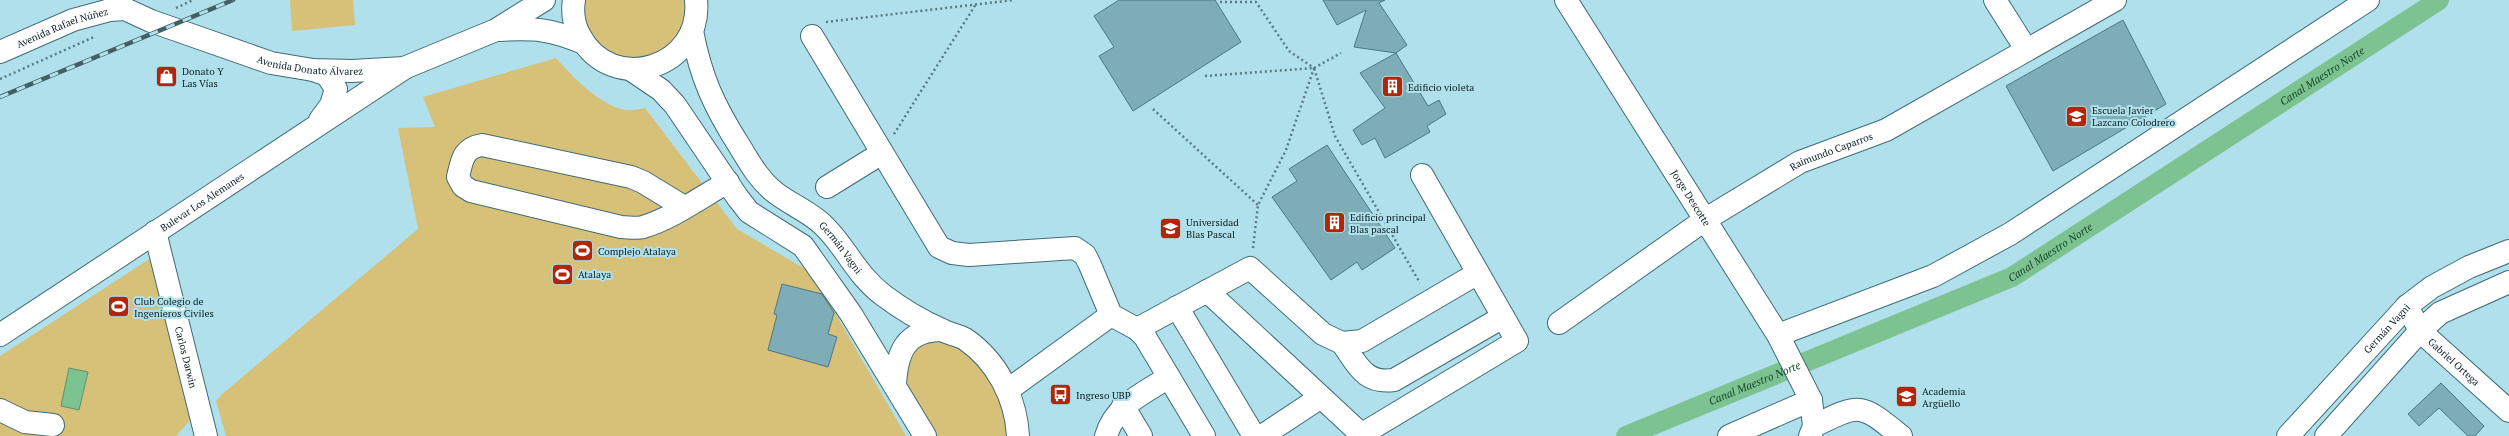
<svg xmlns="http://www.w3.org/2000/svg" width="2509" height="436" viewBox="0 0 2509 436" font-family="'PT Serif',serif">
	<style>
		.green { fill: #d7c078 }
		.water { fill: #7dc391; stroke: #5b9270 }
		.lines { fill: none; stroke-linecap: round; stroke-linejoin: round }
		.canal { stroke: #7dc391; stroke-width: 20 }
		.building { fill: #7eadb7; stroke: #4b7982 }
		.minor-casing { stroke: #3f6c76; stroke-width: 24 }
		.major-casing { stroke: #3f6c76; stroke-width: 24 }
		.path { stroke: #5a7b82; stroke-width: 2.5; stroke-dasharray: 2 3; stroke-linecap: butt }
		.minor { stroke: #fff; stroke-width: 22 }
		.major { stroke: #fff; stroke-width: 22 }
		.rail-casing { stroke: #425f65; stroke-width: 4.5 }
		.rail { stroke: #b0e0eb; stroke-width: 3; stroke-dasharray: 9; stroke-linecap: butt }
		.labels { text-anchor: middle; stroke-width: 4; stroke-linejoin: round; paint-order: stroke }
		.street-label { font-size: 10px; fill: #0c2023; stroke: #b0e0eb }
		.poi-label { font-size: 10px; fill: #0c2023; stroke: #b0e0eb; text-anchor: start }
		.water-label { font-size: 11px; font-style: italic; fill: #164a2a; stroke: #b0e0eb }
	</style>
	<rect width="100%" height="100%" fill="#b0e0eb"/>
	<g class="green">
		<polygon points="290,0 353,0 355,25 292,31"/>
		<polygon points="581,0 686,0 687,9 682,30 669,47 639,60 608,54 586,31"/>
		<path d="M 556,58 C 573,77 600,106 626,110 C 632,111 639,109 645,108 L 737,229 L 812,273 L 906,436 L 226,436 L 216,401 L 221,395 L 418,229 L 398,128 L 435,127 L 423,97 Z"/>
		<polygon points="151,258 193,417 176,436 0,436 0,356"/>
		<polygon points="939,337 971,353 998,392 1011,436 936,436 904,383 908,352 916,344"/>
	</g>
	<polygon class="water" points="69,368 88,372 79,410 61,406"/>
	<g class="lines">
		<path class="canal" id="s1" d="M 1626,436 L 2012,277 L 2439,0"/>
	</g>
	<g class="building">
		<polygon points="1119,0 1215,0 1241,42 1133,111 1099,56 1114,47 1094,16"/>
		<polygon points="1323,0 1385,0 1379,3 1407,45 1396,53 1354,47 1366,10 1337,25"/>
		<polygon points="2123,20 2166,104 2053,171 2006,86"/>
		<polygon points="1396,53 1428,106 1439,100 1446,114 1427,126 1430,132 1385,158 1375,138 1362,145 1353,130 1385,108 1360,73"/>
		<polygon points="1327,145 1395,248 1362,270 1357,262 1331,280 1272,197 1297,181 1289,169"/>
		<polygon points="782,284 822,294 831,308 834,313 828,334 837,337 828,367 768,350 777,315 774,314"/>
		<polygon points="2441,383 2484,426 2475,436 2468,436 2439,408 2419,426 2408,414"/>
	</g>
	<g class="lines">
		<defs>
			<g id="minor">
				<path id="s2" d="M 1566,0 L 1778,335 L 1811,400 L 1814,426 L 1810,436"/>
				<polyline points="1995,0 2026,49"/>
				<polyline points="812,36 939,247 952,253 969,255 1075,248 1085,255 1090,265 1111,315 1137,329 1145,337 1204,436"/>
				<polyline points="827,187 882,153"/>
				<path d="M 684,207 L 643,182 L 631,177 L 482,145 C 463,148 462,160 458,177 L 463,186 L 471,191 L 621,227 C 628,227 637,229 643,227 C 673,218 701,197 728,182"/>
				<path id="s3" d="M 155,232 L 206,436"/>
				<polyline points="1207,291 1361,434"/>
				<path id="s4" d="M 2407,306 L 2420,331 L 2509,411"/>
				<polyline points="1177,307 1254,436"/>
				<path id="s5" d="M 1559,323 L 1706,219 L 1800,162 L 1886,130 L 2115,0"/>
				<polyline points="1137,329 1250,268 1323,334 1342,343 1362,341 1478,273"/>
				<polyline points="1778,335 1933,276 2010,234 2368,0"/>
				<path d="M 1342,343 C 1358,365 1364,384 1394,380 L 1503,317"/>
				<polyline points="1008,390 1111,315"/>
				<polyline points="1123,406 1141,436"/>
				<polyline points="0,410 25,422 53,425"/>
				<path d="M 1814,426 C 1861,403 1860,403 1901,436"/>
				<path d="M 1106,436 C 1115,405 1144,393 1169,377"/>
				<polyline points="1262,436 1321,397"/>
				<polyline points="1359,436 1517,341 1422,175"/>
				<polyline points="1729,436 1811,400"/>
			</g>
			<g id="major">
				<path d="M 574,0 C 572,12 574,25 580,36 C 612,96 703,68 696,0"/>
				<path d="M 499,30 C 536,28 550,29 584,43"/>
				<path id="s6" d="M 692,31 C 701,78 714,106 740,147 C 750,163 758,178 772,190 C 787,203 807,210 822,224 C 846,246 855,274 883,295 C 900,308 922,321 942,330 C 949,334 958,335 965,339 C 997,361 1016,398 1018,436"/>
				<path id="s7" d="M 0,52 L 73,20 L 110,10 L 125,9 L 151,21 L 271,63 L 313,70 L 352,71 L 404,68 L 496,30 L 544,0"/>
				<polyline points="630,69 661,90 675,105 738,198 749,212 803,246 851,314 925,436"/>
				<polyline points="313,70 327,75 336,89 331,105 320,120"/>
				<path id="s8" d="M 0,335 L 403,69"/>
				<path d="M 895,384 C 897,353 905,330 942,330"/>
				<path id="s9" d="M 2288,436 L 2407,306 L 2432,287 L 2469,267 L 2509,251"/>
				<polyline points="2326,436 2420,331 2440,313 2509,282"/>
			</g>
		</defs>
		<use href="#minor" class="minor-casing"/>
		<use href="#major" class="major-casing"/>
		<g class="path">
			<polyline points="1220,2 1256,2 1289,51 1314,68 1286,150 1258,205 1253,248"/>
			<polyline points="176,8 193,0"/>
			<polyline points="826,22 1014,0"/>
			<polyline points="1314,68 1341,53"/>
			<polyline points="1205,76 1314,68 1335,136 1420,283"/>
			<polyline points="0,79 94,37"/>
			<polyline points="1153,109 1258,205"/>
			<polyline points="894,134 976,4"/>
		</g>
		<use href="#minor" class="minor"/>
		<use href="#major" class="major"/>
		<defs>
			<polyline id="rail" points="0,97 233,0"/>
		</defs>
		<use href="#rail" class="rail-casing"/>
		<use href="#rail" class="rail"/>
	</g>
	<defs>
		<symbol id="shop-square" viewBox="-11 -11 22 22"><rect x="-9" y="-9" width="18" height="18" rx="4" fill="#b22608" stroke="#b0e0eb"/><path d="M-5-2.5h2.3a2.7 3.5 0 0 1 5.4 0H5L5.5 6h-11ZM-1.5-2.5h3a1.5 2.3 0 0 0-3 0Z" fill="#fff"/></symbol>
		<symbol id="building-square" viewBox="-11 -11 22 22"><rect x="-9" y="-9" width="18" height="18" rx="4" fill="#b22608" stroke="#b0e0eb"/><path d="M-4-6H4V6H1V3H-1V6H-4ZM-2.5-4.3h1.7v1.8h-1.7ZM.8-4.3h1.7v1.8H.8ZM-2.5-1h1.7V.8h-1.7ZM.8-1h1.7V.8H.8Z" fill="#fff"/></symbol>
		<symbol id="school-square" viewBox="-11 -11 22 22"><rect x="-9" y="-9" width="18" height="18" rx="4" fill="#b22608" stroke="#b0e0eb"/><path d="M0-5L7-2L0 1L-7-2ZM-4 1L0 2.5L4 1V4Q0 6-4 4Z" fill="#fff"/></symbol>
		<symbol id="university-square" viewBox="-11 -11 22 22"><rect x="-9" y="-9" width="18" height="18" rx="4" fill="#b22608" stroke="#b0e0eb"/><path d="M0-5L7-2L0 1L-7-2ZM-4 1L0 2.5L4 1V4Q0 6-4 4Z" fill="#fff"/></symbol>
		<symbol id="stadium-square" viewBox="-11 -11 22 22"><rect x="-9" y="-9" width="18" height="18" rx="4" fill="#b22608" stroke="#b0e0eb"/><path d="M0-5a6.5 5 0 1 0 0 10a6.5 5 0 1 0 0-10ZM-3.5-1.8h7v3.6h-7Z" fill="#fff"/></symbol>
		<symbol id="bus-square" viewBox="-11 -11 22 22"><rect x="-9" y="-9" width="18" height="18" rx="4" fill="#b22608" stroke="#b0e0eb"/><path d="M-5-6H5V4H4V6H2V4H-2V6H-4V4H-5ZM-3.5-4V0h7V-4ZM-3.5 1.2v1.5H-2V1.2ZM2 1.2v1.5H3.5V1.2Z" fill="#fff"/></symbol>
	</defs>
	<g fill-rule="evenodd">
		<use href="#shop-square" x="154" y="64" width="25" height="25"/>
		<use href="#building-square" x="1380" y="74" width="25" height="25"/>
		<use href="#school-square" x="2064" y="104" width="25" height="25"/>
		<use href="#building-square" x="1322" y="210" width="25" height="25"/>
		<use href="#university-square" x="1158" y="216" width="25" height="25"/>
		<use href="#stadium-square" x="570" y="238" width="25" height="25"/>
		<use href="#stadium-square" x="550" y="262" width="25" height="25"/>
		<use href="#stadium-square" x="106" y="294" width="25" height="25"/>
		<use href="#bus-square" x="1048" y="382" width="25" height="25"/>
		<use href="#school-square" x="1894" y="384" width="25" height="25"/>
	</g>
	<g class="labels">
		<g class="street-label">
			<text dy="4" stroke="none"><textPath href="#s7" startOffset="67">Avenida Rafael Núñez</textPath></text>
			<text dy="4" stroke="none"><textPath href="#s7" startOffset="328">Avenida Donato Álvarez</textPath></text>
			<text dy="4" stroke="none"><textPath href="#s5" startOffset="323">Raimundo Caparros</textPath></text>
			<text dy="4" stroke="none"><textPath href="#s2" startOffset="234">Jorge Descotte</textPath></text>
			<text dy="4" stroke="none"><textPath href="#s8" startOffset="242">Bulevar Los Alemanes</textPath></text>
			<text dy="4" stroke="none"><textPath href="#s6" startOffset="271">Germán Vagni</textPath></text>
			<text dy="4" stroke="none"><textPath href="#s9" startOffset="146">Germán Vagni</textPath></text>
			<text dy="4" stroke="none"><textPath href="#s3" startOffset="129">Carlos Darwin</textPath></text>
			<text dy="4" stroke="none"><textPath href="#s4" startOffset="74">Gabriel Ortega</textPath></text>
		</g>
		<g class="poi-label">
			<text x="182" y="75">Donato Y<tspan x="182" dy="12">Las Vías</tspan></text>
			<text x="1408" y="91">Edificio violeta</text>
			<text x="2092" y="114">Escuela Javier<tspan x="2092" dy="12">Lazcano Colodrero</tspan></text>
			<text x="1350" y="221">Edificio principal<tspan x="1350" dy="12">Blas pascal</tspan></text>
			<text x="1186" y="226">Universidad<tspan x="1186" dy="12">Blas Pascal</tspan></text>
			<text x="598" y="255">Complejo Atalaya</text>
			<text x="578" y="278">Atalaya</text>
			<text x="134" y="305">Club Colegio de<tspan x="134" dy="12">Ingenieros Civiles</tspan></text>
			<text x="1922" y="395">Academia<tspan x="1922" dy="12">Argüello</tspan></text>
			<text x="1076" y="399">Ingreso UBP</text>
		</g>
		<g class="water-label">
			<text dy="4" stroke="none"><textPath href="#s1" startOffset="787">Canal Maestro Norte</textPath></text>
			<text dy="4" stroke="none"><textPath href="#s1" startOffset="463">Canal Maestro Norte</textPath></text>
			<text dy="4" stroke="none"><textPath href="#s1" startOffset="139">Canal Maestro Norte</textPath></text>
		</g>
	</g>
</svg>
